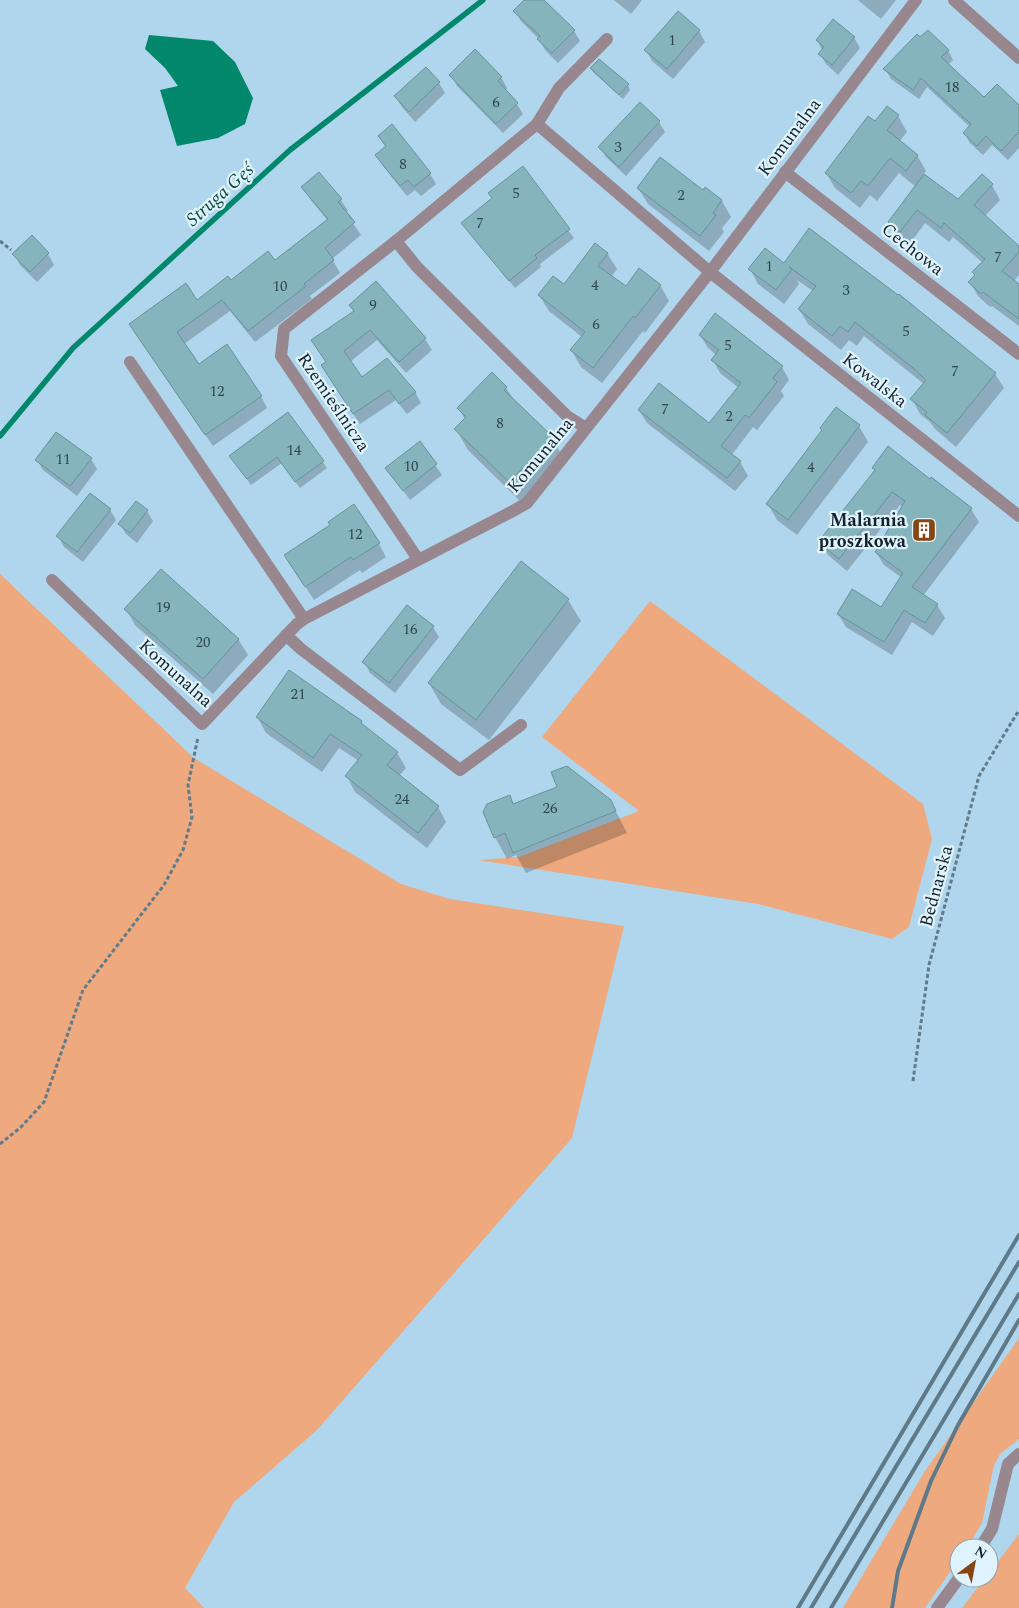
<svg xmlns="http://www.w3.org/2000/svg" width="1019" height="1608" viewBox="0 0 1019 1608" font-family="Spectral,serif">
	<style>
		.green { fill: #eea97f }
		.water { fill: #00876c }
		.shadow { fill: #0003 }
		.lines { fill: none; stroke-linecap: round; stroke-linejoin: round }
		.stream { stroke: #00876c; stroke-width: 5.5 }
		.building { fill: #85b4bd; stroke: #66939d }
		.path { stroke: #607b8a; stroke-width: 3; stroke-dasharray: 4 2.5; stroke-linecap: butt }
		.minor { stroke: #98878e; stroke-width: 12 }
		.rail { stroke: #5e7988; stroke-width: 4 }
		.labels { text-anchor: middle; stroke-width: 4.5; stroke-linejoin: round; paint-order: stroke }
		.number-label { font-size: 15px; fill: #304750 }
		.street-label { font-size: 18px; fill: #14232b; stroke: #e0f4ff }
		.poi-label { font-size: 18px; font-weight: bold; fill: #14232b; stroke: #e0f4ff; text-anchor: end }
		.water-label { font-size: 19px; font-style: italic; fill: #0a493a; stroke: #e0f4ff }
	</style>
	<rect width="100%" height="100%" fill="#afd6ec"/>
	<g class="green">
		<polygon points="0,574 194,758 401,884 450,899 624,926 572,1138 317,1430 234,1502 185,1588 204,1608 0,1608"/>
		<polygon points="650,601 923,804 932,839 909,927 892,939 758,904 478,860 519,857 639,811 542,737"/>
		<polygon points="1019,1338 1019,1439 1000,1454 994,1465 982,1523 967,1548 959,1548 959,1559 925,1608 843,1608 925,1471"/>
		<polygon points="1019,1534 1019,1608 962,1608 985,1578 989,1578 989,1573"/>
	</g>
	<polygon class="water" points="149,35 213,41 235,62 253,98 245,124 218,138 177,146 160,90 178,86 165,68 145,49"/>
	<g class="shadow">
		<polygon points="525,0 542,0 574,31 580,41 558,63 545,50 539,39 521,21 515,11"/>
		<polygon points="614,0 642,0 631,14"/>
		<polygon points="858,0 896,0 881,19"/>
		<polygon points="699,31 705,42 673,79 652,61 646,50"/>
		<polygon points="854,38 860,48 838,75 826,64 820,54 822,50 817,40"/>
		<polygon points="921,39 948,50 953,60 948,65 985,99 1019,107 1019,148 1008,160 992,145 983,155 970,143 964,133 970,127 927,87 919,99 891,79 885,69"/>
		<polygon points="426,68 439,83 445,93 415,122 402,107 396,97"/>
		<polygon points="591,69 628,85 630,90 623,99 594,73"/>
		<polygon points="451,75 501,77 507,88 505,90 517,104 523,114 503,133 457,86"/>
		<polygon points="887,107 898,116 907,132 899,142 917,155 926,171 923,175 958,201 982,176 992,185 1000,200 985,216 1019,247 1019,275 1013,282 1019,286 1019,326 992,306 990,307 978,296 970,282 976,276 983,263 953,237 949,242 925,223 909,245 897,237 889,222 916,187 899,173 877,201 870,195 860,208 835,188 826,173 875,123"/>
		<polygon points="659,122 665,132 626,176 606,157 600,147"/>
		<polygon points="392,126 430,174 436,184 421,196 415,190 407,196 383,166 377,155 386,148 379,136"/>
		<polygon points="523,168 574,238 540,264 541,267 515,288 468,231 463,223 493,198"/>
		<polygon points="319,174 341,200 348,211 346,213 361,235 332,259 340,273 310,296 312,299 255,342 230,311 184,344 198,366 261,396 267,408 213,446 137,336 231,282 275,262 328,221 310,199 303,187"/>
		<polygon points="638,188 703,191 705,188 722,201 731,217 722,228 724,232 709,251 648,204"/>
		<polygon points="32,237 48,254 54,265 37,282 20,265 14,254"/>
		<polygon points="607,253 617,269 611,277 626,288 660,285 669,301 645,333 643,331 602,383 581,367 572,351 582,337 549,311 539,295 564,286"/>
		<polygon points="784,264 995,374 1004,388 956,447 935,429 930,422 920,414 912,399 924,384 864,336 857,346 849,340 841,350 808,324 799,309 813,291 797,280 799,284 784,304 758,284 750,269"/>
		<polygon points="376,283 425,339 432,350 406,373 377,340 350,362 362,379 415,392 421,403 407,414 396,400 360,424 329,377 326,362 354,312 350,305"/>
		<polygon points="700,335 782,367 789,380 781,391 784,396 757,430 753,427 731,456 740,462 748,476 735,491 647,423 639,410 709,425 739,388 720,373 713,360 716,355 708,348"/>
		<polygon points="506,388 514,400 552,438 564,459 522,503 468,450 456,429 465,420 459,408"/>
		<polygon points="288,414 327,468 300,488 282,463 251,485 235,463"/>
		<polygon points="859,426 868,442 797,535 777,520 768,504"/>
		<polygon points="420,443 442,475 410,500 387,468"/>
		<polygon points="91,459 97,469 77,496 43,470 37,460"/>
		<polygon points="873,468 930,481 931,479 971,509 979,522 923,596 937,605 945,618 933,636 912,622 892,655 846,627 838,614 881,609 902,578 884,565 876,552 903,507 900,505 847,571 828,555 820,542 875,471"/>
		<polygon points="110,510 116,520 83,562 64,547 58,536"/>
		<polygon points="147,511 153,521 137,543 126,534 120,524"/>
		<polygon points="379,544 386,557 362,573 360,570 314,600 294,569"/>
		<polygon points="568,600 581,621 489,740 441,704 429,683"/>
		<polygon points="407,607 433,627 439,637 395,693 370,673 364,662"/>
		<polygon points="126,609 238,639 248,655 213,694 135,625"/>
		<polygon points="258,718 361,722 364,727 397,753 406,768 399,776 438,807 446,822 427,848 355,792 347,776 359,761 339,748 322,772 266,733"/>
		<polygon points="509,797 514,805 610,800 627,833 526,873 516,855 507,859 495,837"/>
	</g>
	<g class="lines">
		<polyline class="stream" points="0,436 73,348 290,150 483,0"/>
	</g>
	<g class="building">
		<polygon points="524,0 544,0 575,30 552,53 537,39 540,36 513,11"/>
		<polygon points="678,11 700,30 667,69 644,50"/>
		<polygon points="833,19 855,37 832,65 818,54 824,47 816,40"/>
		<polygon points="928,30 949,50 941,57 984,97 997,84 1019,105 1019,132 1001,151 986,136 977,146 963,133 971,124 921,78 913,90 883,69 917,34 920,37"/>
		<polygon points="475,49 502,77 498,81 518,103 496,124 449,75"/>
		<polygon points="599,59 629,84 619,95 590,68"/>
		<polygon points="426,67 440,82 409,112 394,96"/>
		<polygon points="640,102 660,121 619,167 598,147"/>
		<polygon points="887,106 899,115 887,130 918,155 906,171 890,158 868,186 861,181 851,193 825,173 868,116 875,121"/>
		<polygon points="392,124 431,173 414,187 408,180 400,186 375,155 386,146 378,136"/>
		<polygon points="660,157 703,190 705,187 722,200 713,213 716,215 700,236 637,188"/>
		<polygon points="523,166 570,229 535,255 537,258 509,281 461,223 492,198 488,193"/>
		<polygon points="319,172 342,199 338,202 355,222 325,248 334,260 304,284 306,286 248,331 222,300 177,332 199,364 227,344 262,396 205,435 129,324 186,283 197,300 228,276 231,280 268,251 275,260 328,219 301,187"/>
		<polygon points="924,174 958,199 982,174 993,184 974,205 1019,246 1019,252 1002,271 1019,284 1019,319 983,292 981,294 968,282 975,275 972,272 985,259 944,223 941,228 917,210 900,232 888,222"/>
		<polygon points="809,228 898,295 899,294 996,373 947,433 925,415 927,412 910,399 926,380 913,368 855,322 848,332 840,326 832,336 798,309 816,286 789,267 792,269 776,290 748,269 765,248 784,263"/>
		<polygon points="32,235 49,253 30,272 12,254"/>
		<polygon points="595,243 608,253 598,266 626,286 639,268 661,285 635,318 633,316 593,368 570,350 585,332 538,295 553,276 564,284"/>
		<polygon points="376,281 426,338 399,362 370,330 344,351 362,377 387,358 416,392 399,404 389,390 353,414 321,365 326,362 311,340 354,311 349,305"/>
		<polygon points="715,313 783,366 773,378 777,382 749,418 745,415 721,446 741,461 727,478 638,410 659,383 709,423 741,383 711,360 719,350 699,335"/>
		<polygon points="492,372 507,387 504,390 553,437 509,482 454,429 466,417 457,408"/>
		<polygon points="836,407 860,425 788,520 766,504 822,430 820,428"/>
		<polygon points="288,412 324,461 295,482 277,457 247,479 229,456"/>
		<polygon points="56,432 92,458 70,486 35,460"/>
		<polygon points="420,441 437,464 403,491 385,468"/>
		<polygon points="888,446 930,479 931,477 972,508 912,587 938,604 925,623 904,610 884,642 837,614 852,589 881,607 903,573 875,552 905,501 892,492 839,559 818,542 875,470 872,468"/>
		<polygon points="90,493 111,509 77,552 56,536"/>
		<polygon points="136,501 148,510 130,533 118,524"/>
		<polygon points="354,504 380,543 353,560 351,557 305,587 284,555 330,525 328,522"/>
		<polygon points="521,561 569,599 476,720 428,683"/>
		<polygon points="161,569 239,639 203,679 124,609"/>
		<polygon points="407,605 434,626 389,683 362,662"/>
		<polygon points="289,670 362,721 361,723 398,752 387,765 439,806 418,833 345,776 362,755 330,734 313,758 256,717"/>
		<polygon points="567,766 611,800 616,811 513,853 505,833 494,838 483,812 487,804 510,795 513,804 557,787 551,772"/>
	</g>
	<g class="lines">
		<g class="path">
			<polyline points="0,241 11,250"/>
			<polyline points="913,1081 929,965 979,776 1019,710"/>
			<polyline points="0,1144 21,1127 44,1102 83,990 164,885 183,850 192,817 188,785 198,737"/>
		</g>
		<g class="minor">
			<polyline points="954,0 1019,58"/>
			<polyline points="537,124 710,272 1019,516"/>
			<polyline points="785,172 1019,354"/>
			<polyline points="396,241 417,267 567,416 586,428"/>
			<polyline points="130,362 304,619"/>
			<polyline points="418,559 281,356 284,329 396,241 537,124 559,88 607,39"/>
			<polyline points="52,580 202,724 297,624 304,619 513,511 527,503 710,272 916,0"/>
			<polyline points="286,635 301,649 460,770 521,725"/>
			<polyline points="980,1548 992,1529 1008,1464 1019,1454"/>
			<polyline points="937,1608 959,1578"/>
		</g>
		<g class="rail">
			<polyline points="798,1608 1019,1235"/>
			<polyline points="811,1608 1019,1262"/>
			<polyline points="831,1608 1019,1294"/>
			<polyline points="892,1608 898,1571 931,1481 958,1425 1019,1320"/>
		</g>
	</g>
	<defs>
		<symbol id="building-square" viewBox="-11 -11 22 22"><rect x="-9" y="-9" width="18" height="18" rx="4" fill="#874514" stroke="#e0f4ff"/><path d="M-4-6H4V6H1V3H-1V6H-4ZM-2.5-4.3h1.7v1.8h-1.7ZM.8-4.3h1.7v1.8H.8ZM-2.5-1h1.7V.8h-1.7ZM.8-1h1.7V.8H.8Z" fill="#fff"/></symbol>
	</defs>
	<g fill-rule="evenodd">
		<use href="#building-square" x="910" y="516" width="28" height="28"/>
	</g>
	<g class="labels">
		<g class="number-label">
			<text x="672" y="45">1</text>
			<text x="952" y="92">18</text>
			<text x="496" y="107">6</text>
			<text x="618" y="152">3</text>
			<text x="403" y="169">8</text>
			<text x="516" y="198">5</text>
			<text x="681" y="200">2</text>
			<text x="480" y="228">7</text>
			<text x="998" y="262">7</text>
			<text x="769" y="271">1</text>
			<text x="595" y="290">4</text>
			<text x="280" y="291">10</text>
			<text x="846" y="295">3</text>
			<text x="373" y="310">9</text>
			<text x="596" y="329">6</text>
			<text x="906" y="336">5</text>
			<text x="728" y="350">5</text>
			<text x="955" y="376">7</text>
			<text x="217" y="396">12</text>
			<text x="665" y="414">7</text>
			<text x="729" y="421">2</text>
			<text x="500" y="428">8</text>
			<text x="294" y="455">14</text>
			<text x="63" y="464">11</text>
			<text x="411" y="471">10</text>
			<text x="811" y="472">4</text>
			<text x="355" y="539">12</text>
			<text x="163" y="612">19</text>
			<text x="410" y="634">16</text>
			<text x="203" y="647">20</text>
			<text x="298" y="699">21</text>
			<text x="402" y="804">24</text>
			<text x="550" y="813">26</text>
		</g>
		<g class="street-label">
			<text transform="translate(789 137) rotate(-53)" y="6">Komunalna</text>
			<text transform="translate(913 249) rotate(38)" y="6">Cechowa</text>
			<text transform="translate(875 380) rotate(38)" y="6">Kowalska</text>
			<text transform="translate(334 402) rotate(56)" y="6">Rzemieślnicza</text>
			<text transform="translate(540 455) rotate(-50)" y="6">Komunalna</text>
			<text transform="translate(176 673) rotate(42)" y="6">Komunalna</text>
			<text transform="translate(936 886) rotate(-75)" y="6">Bednarska</text>
		</g>
		<g class="poi-label">
			<text x="906" y="526">Malarnia<tspan x="906" dy="21">proszkowa</tspan></text>
		</g>
		<g class="water-label">
			<text transform="translate(219 194) rotate(-42)" y="7">Struga Gęś</text>
		</g>
	</g>
	<g transform="translate(974 1563) rotate(32)"><circle r="24" fill="#e0f4ff" stroke="#8ea0aa"/>
	<path d="M0-4L9 19L0 12L-9 19Z" fill="#874514"/>
	<text y="-8" font-size="14" font-weight="bold" text-anchor="middle" fill="#14232b">N</text>
	</g>
</svg>
